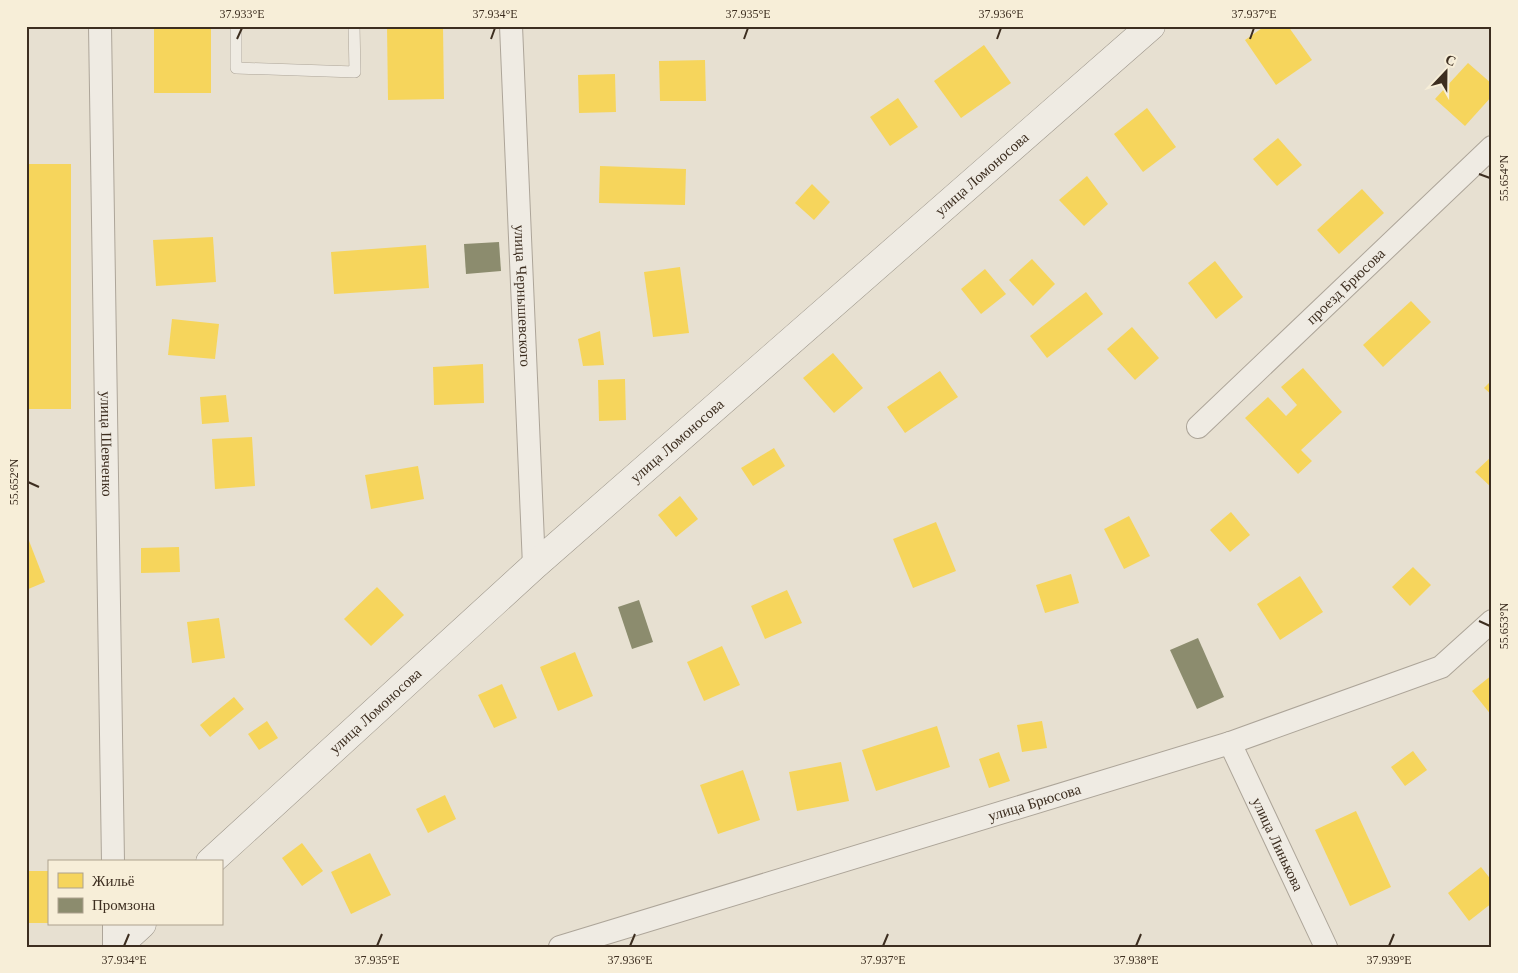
<svg xmlns="http://www.w3.org/2000/svg" width="1518" height="973" viewBox="0 0 1518 973" font-family="'Times New Roman',serif">
	<style>
		.homes { fill: #f6d55c }
		.industry { fill: #8c8c6e }
		.lines { fill: none; stroke-linecap: round; stroke-linejoin: round }
		.lane-casing { stroke: #ada599; stroke-width: 12 }
		.street-casing { stroke: #ada599; stroke-width: 24 }
		.secondary-casing { stroke: #9c958a; stroke-width: 29 }
		.lane { stroke: #efebe3; stroke-width: 11 }
		.street { stroke: #efebe3; stroke-width: 22 }
		.secondary { stroke: #efebe3; stroke-width: 28 }
		.ticks { fill: none; stroke: #3d2e20; stroke-width: 2 }
		.labels { text-anchor: middle; stroke-width: 5; stroke-linejoin: round; paint-order: stroke }
		.street-label { font-size: 15px; fill: #3d2e20; stroke: #f7eed8 }
		.neatline { fill: none; stroke: #3d2e20; stroke-width: 2 }
		.ticks-label { font-size: 12px; text-anchor: middle; fill: #3d2e20 }
	</style>
	<rect width="100%" height="100%" fill="#e7e0d1"/>
	<g class="homes">
		<rect x="154" y="26" width="57" height="67"/>
		<polygon points="387,26 443,26 444,99 388,100"/>
		<polygon points="1265,26 1288,26 1312,60 1276,85 1245,40"/>
		<polygon points="984,45 1011,83 961,118 934,81"/>
		<polygon points="705,60 706,101 660,101 659,61"/>
		<polygon points="1468,63 1492,84 1492,96 1465,126 1435,99"/>
		<polygon points="615,74 616,112 579,113 578,75"/>
		<polygon points="898,98 918,127 890,146 870,117"/>
		<polygon points="1147,108 1176,147 1143,172 1114,134"/>
		<polygon points="1278,138 1302,165 1277,186 1253,159"/>
		<rect x="26" y="164" width="45" height="245"/>
		<polygon points="600,166 686,169 685,205 599,203"/>
		<polygon points="1087,176 1108,204 1084,226 1059,200"/>
		<polygon points="812,184 830,202 814,220 795,203"/>
		<polygon points="1362,189 1384,213 1339,254 1317,230"/>
		<polygon points="213,237 216,282 156,286 153,240"/>
		<polygon points="426,245 429,288 334,294 331,252"/>
		<polygon points="1032,259 1055,284 1033,306 1009,280"/>
		<polygon points="1215,261 1243,297 1216,319 1188,283"/>
		<polygon points="680,267 689,333 653,337 644,272"/>
		<polygon points="985,269 1006,294 981,314 961,289"/>
		<polygon points="1086,292 1103,314 1047,358 1030,336"/>
		<polygon points="1411,301 1431,322 1383,367 1363,345"/>
		<polygon points="172,319 219,324 215,359 168,355"/>
		<polygon points="1132,327 1159,358 1135,380 1107,349"/>
		<polygon points="600,331 604,365 583,366 578,339"/>
		<polygon points="833,353 863,388 834,413 803,378"/>
		<polygon points="483,364 484,403 434,405 433,367"/>
		<polygon points="1303,368 1342,412 1301,450 1312,461 1298,474 1245,418 1268,397 1286,416 1297,405 1281,387"/>
		<polygon points="940,371 958,397 905,433 887,407"/>
		<polygon points="625,379 626,420 599,421 598,380"/>
		<polygon points="1492,380 1492,395 1484,388"/>
		<polygon points="226,395 229,422 202,424 200,397"/>
		<polygon points="252,437 255,486 215,489 212,439"/>
		<polygon points="774,448 785,466 753,486 741,468"/>
		<polygon points="1492,456 1492,488 1475,472"/>
		<polygon points="418,466 424,499 371,509 365,475"/>
		<polygon points="680,496 698,519 676,537 658,515"/>
		<polygon points="1231,512 1250,535 1230,552 1210,530"/>
		<polygon points="1129,516 1150,556 1124,569 1104,529"/>
		<polygon points="936,522 956,571 913,588 893,539"/>
		<polygon points="26,533 45,582 26,590"/>
		<polygon points="179,547 180,572 141,573 141,548"/>
		<polygon points="1413,567 1431,585 1410,606 1392,587"/>
		<polygon points="1071,574 1079,603 1045,613 1036,585"/>
		<polygon points="1300,576 1323,612 1280,640 1257,604"/>
		<polygon points="377,587 404,615 371,646 344,619"/>
		<polygon points="787,590 802,623 765,639 751,606"/>
		<polygon points="219,618 225,658 192,663 187,622"/>
		<polygon points="722,646 740,685 704,701 687,662"/>
		<polygon points="575,652 593,696 558,711 540,667"/>
		<polygon points="1492,675 1492,716 1472,691"/>
		<polygon points="502,684 517,718 494,728 478,695"/>
		<polygon points="234,697 244,709 210,737 200,725"/>
		<polygon points="267,721 278,738 259,750 248,734"/>
		<polygon points="1042,721 1047,748 1022,752 1017,725"/>
		<polygon points="937,726 950,767 876,791 862,750"/>
		<polygon points="1413,751 1427,770 1405,786 1391,767"/>
		<polygon points="999,752 1010,781 989,788 979,759"/>
		<polygon points="841,762 849,801 797,811 789,772"/>
		<polygon points="743,770 760,820 718,834 700,785"/>
		<polygon points="445,795 456,819 428,833 416,809"/>
		<polygon points="1356,811 1391,887 1350,906 1315,830"/>
		<polygon points="302,843 323,871 302,886 282,858"/>
		<polygon points="370,853 391,895 351,914 331,872"/>
		<polygon points="1481,867 1492,881 1492,903 1469,921 1448,893"/>
		<rect x="26" y="871" width="23" height="52"/>
	</g>
	<g class="industry">
		<polygon points="499,242 501,271 466,274 464,244"/>
		<polygon points="639,600 653,642 632,649 618,607"/>
		<polygon points="1198,638 1224,697 1197,709 1170,650"/>
	</g>
	<g class="lines">
		<defs>
			<polyline id="lane" points="236,26 236,68 355,72 354,26"/>
			<g id="street">
				<path id="s1" d="M 100,26 L 113,862"/>
				<path id="s2" d="M 511,26 L 534,566"/>
				<path id="s3" d="M 1198,427 L 1492,147"/>
				<path id="s4" d="M 1230,743 L 1326,947"/>
				<polyline points="114,924 114,947"/>
				<path id="s5" d="M 560,947 L 1230,743 L 1441,667 L 1492,621"/>
			</g>
			<g id="secondary">
				<path id="s6" d="M 210,862 L 534,566 L 1151,26"/>
				<polyline points="117,947 142,924"/>
			</g>
		</defs>
		<use href="#lane" class="lane-casing"/>
		<use href="#street" class="street-casing"/>
		<use href="#secondary" class="secondary-casing"/>
		<use href="#lane" class="lane"/>
		<use href="#street" class="street"/>
		<use href="#secondary" class="secondary"/>
	</g>
	<path class="ticks" d="M 237,39 L 242,28M 491,39 L 495,28M 744,39 L 748,28M 997,39 L 1001,28M 1250,39 L 1254,28M 1479,174 L 1490,178M 28,482 L 39,487M 1479,621 L 1490,626M 124,946 L 129,934M 377,946 L 382,934M 630,946 L 635,934M 883,946 L 888,934M 1136,946 L 1141,934M 1389,946 L 1394,934"/>
	<g class="labels">
		<g class="street-label">
			<text dy="5" stroke="none"><textPath href="#s6" startOffset="1034">улица Ломоносова</textPath></text>
			<text dy="5" stroke="none"><textPath href="#s3" startOffset="204">проезд Брюсова</textPath></text>
			<text dy="5" stroke="none"><textPath href="#s2" startOffset="270">улица Чернышевского</textPath></text>
			<text dy="5" stroke="none"><textPath href="#s6" startOffset="629">улица Ломоносова</textPath></text>
			<text dy="5" stroke="none"><textPath href="#s1" startOffset="418">улица Шевченко</textPath></text>
			<text dy="5" stroke="none"><textPath href="#s6" startOffset="224">улица Ломоносова</textPath></text>
			<text dy="5" stroke="none"><textPath href="#s5" startOffset="496">улица Брюсова</textPath></text>
			<text dy="5" stroke="none"><textPath href="#s4" startOffset="112">улица Линькова</textPath></text>
		</g>
	</g>
	<rect width="1518" height="973" fill="none" stroke="#f7eed8" stroke-width="55"/>
	<rect x="48" y="860" width="175" height="65" fill="#f7eed8" stroke="#ada18e"/>
	<rect x="58" y="873" width="25" height="15" fill="#f6d55c" stroke="#ada18e"/>
	<text x="92" y="886" font-size="15" fill="#3d2e20">Жильё</text>
	<rect x="58" y="898" width="25" height="15" fill="#8c8c6e" stroke="#ada18e"/>
	<text x="92" y="910" font-size="15" fill="#3d2e20">Промзона</text>
	<g transform="translate(1446 72) rotate(22)" stroke="#f7eed8" stroke-width="4" paint-order="stroke">
	<path d="M0-4L9 19L0 12L-9 19Z" fill="#3d2e20"/>
	<text y="-8" font-size="14" font-weight="bold" text-anchor="middle" fill="#3d2e20">С</text>
	</g>
	<rect x="28" y="28" width="1462" height="918" class="neatline"/>
	<g class="ticks-label">
		<text x="242" y="18">37.933°E</text>
		<text x="495" y="18">37.934°E</text>
		<text x="748" y="18">37.935°E</text>
		<text x="1001" y="18">37.936°E</text>
		<text x="1254" y="18">37.937°E</text>
		<text transform="translate(1504 178) rotate(-90)" y="4">55.654°N</text>
		<text transform="translate(14 482) rotate(-90)" y="4">55.652°N</text>
		<text transform="translate(1504 626) rotate(-90)" y="4">55.653°N</text>
		<text x="124" y="964">37.934°E</text>
		<text x="377" y="964">37.935°E</text>
		<text x="630" y="964">37.936°E</text>
		<text x="883" y="964">37.937°E</text>
		<text x="1136" y="964">37.938°E</text>
		<text x="1389" y="964">37.939°E</text>
	</g>
</svg>
